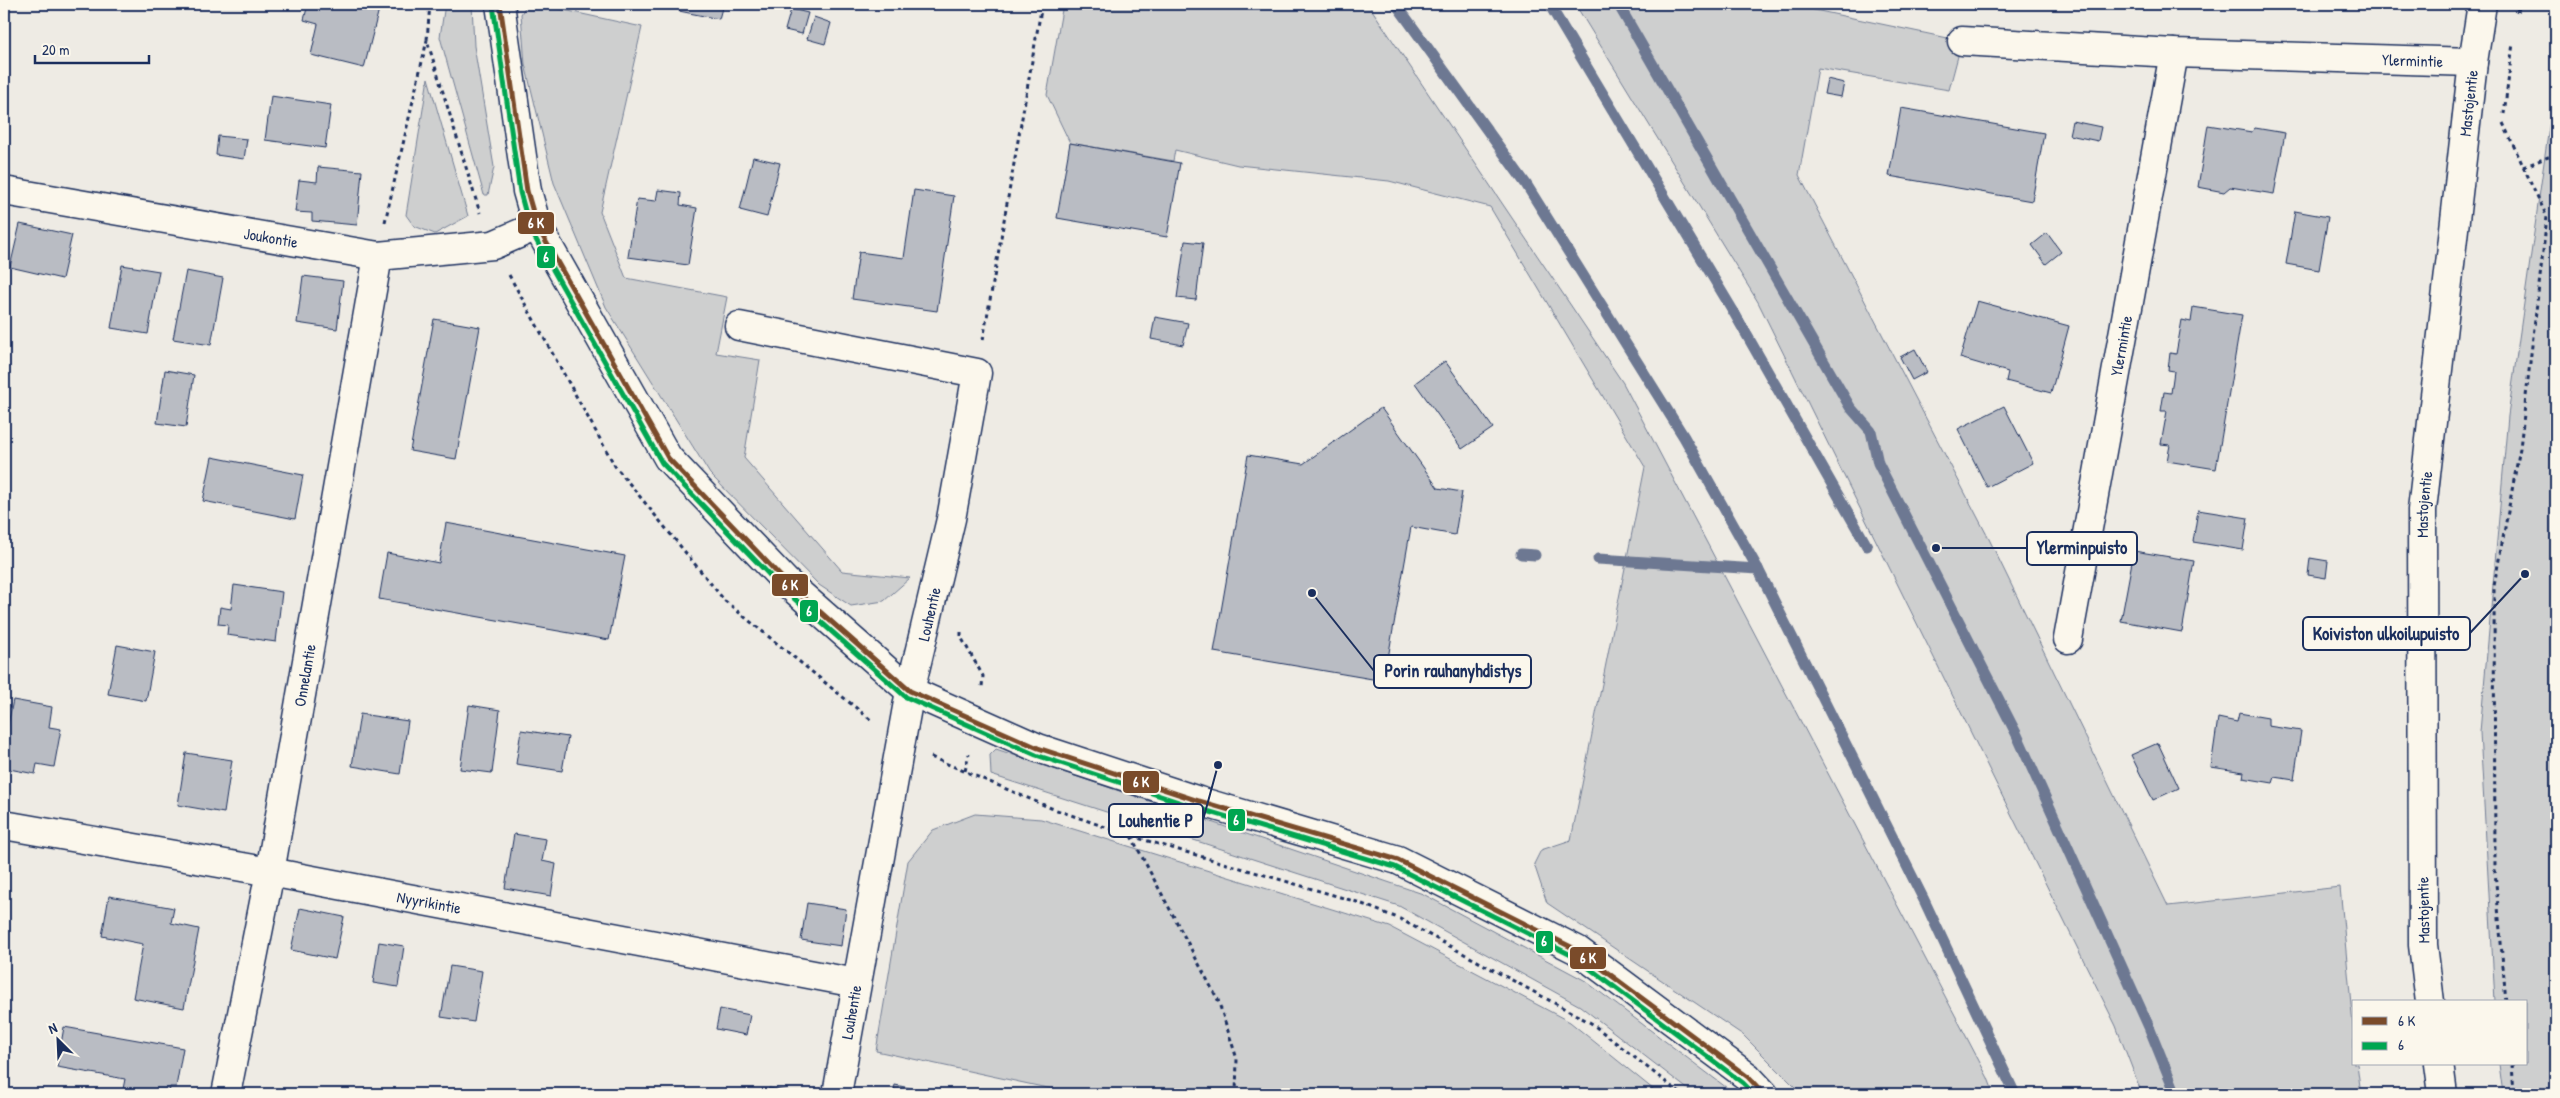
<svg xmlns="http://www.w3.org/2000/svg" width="2560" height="1098" viewBox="0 0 2560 1098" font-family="'Patrick Hand',sans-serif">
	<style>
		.green { fill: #cecfcf; stroke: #747f96 }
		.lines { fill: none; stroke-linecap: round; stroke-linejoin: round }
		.stream { stroke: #6d7892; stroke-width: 11 }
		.building { fill: #b9bcc3; stroke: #1b2f5e }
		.minor-casing { stroke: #1b2f5e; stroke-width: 31 }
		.tertiary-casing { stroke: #1b2f5e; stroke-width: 31 }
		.secondary-casing { stroke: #1b2f5e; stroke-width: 31 }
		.path { stroke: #1b2f5e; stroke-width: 3; stroke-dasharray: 4 4; stroke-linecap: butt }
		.minor { stroke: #fbf7ec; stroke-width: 28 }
		.tertiary { stroke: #fbf7ec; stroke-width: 28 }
		.secondary { stroke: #fbf7ec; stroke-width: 28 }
		.bus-1-casing { stroke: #fbf7ec; stroke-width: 9 }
		.bus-2-casing { stroke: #fbf7ec; stroke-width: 9 }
		.bus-1 { stroke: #7a4b2a; stroke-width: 5 }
		.bus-2 { stroke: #00a651; stroke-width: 5 }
		.labels { text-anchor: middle; stroke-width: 4; stroke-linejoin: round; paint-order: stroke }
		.street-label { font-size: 16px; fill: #1b2f5e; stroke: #fbf7ec }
		.leader { fill: none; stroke: #1b2f5e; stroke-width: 2 }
		.callout-dot { fill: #1b2f5e; stroke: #fbf7ec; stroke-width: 2 }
		.callout { fill: #fbf7ec; stroke: #1b2f5e; stroke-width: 2 }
		.callout-label { font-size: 18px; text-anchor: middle; font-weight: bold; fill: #1b2f5e }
		.line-badge { stroke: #fbf7ec; stroke-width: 2 }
		.badge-label { font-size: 14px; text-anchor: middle; font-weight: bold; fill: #fff }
	</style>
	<rect width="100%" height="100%" fill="#eeebe4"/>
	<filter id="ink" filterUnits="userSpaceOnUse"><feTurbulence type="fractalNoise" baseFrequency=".02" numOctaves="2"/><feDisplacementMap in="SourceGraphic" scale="10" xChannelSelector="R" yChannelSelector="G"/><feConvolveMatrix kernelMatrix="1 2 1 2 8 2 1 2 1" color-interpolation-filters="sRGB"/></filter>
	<g filter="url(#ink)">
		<g class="green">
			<polygon points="445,4 472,4 474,46 494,167 488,195 484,195 440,37"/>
			<polygon points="527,4 536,4 642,27 600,212 626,278 727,297 716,353 760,360 744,458 842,571 910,578 884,601 851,606 819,585 710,474 606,307 554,183 525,64 521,14"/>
			<polygon points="1063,4 1368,4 1623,383 1988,1078 1994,1094 1802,1094 1743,1035 1547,903 1534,864 1541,850 1571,840 1645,467 1490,207 1389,181 1238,165 1175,150 1173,161 1070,143 1047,95"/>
			<polygon points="1575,4 1786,4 1962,41 1949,90 1818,68 1799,175 1989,539 2168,906 2340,887 2354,1036 2354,1064 2357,1064 2361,1094 2142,1094 2116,1026 1758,302"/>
			<polygon points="428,78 468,216 435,234 414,226 406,215"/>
			<polygon points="2556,78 2556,1094 2503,1094 2499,1064 2526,1064 2526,1002 2495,1002 2480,732 2508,416"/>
			<polygon points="996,749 1423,894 1584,980 1735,1094 1694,1094 1580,1006 1399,906 991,775 990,755"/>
			<polygon points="975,814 1041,819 1390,927 1570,1022 1659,1094 1075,1094 876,1051 908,861 933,830"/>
		</g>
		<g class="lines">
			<g class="stream">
				<polyline points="1396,4 1526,184 1684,437 1758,569 1924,900 2015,1094"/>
				<polyline points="1549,4 1732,309 1867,546"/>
				<polyline points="1618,4 1850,407 1871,431 1878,463 2017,735 2149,1027 2176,1094"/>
				<polyline points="1521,554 1535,555"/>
				<polyline points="1598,559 1758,569"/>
			</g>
		</g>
		<g class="building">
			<polygon points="308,4 362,4 379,9 364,68 311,55 318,24 304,20"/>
			<polygon points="680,4 723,4 719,19 679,11"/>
			<polygon points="791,9 808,13 802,34 785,30"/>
			<polygon points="814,17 831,23 825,44 807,39"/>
			<polygon points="1827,79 1844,83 1841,97 1824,94"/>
			<polygon points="271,96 331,105 325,148 265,140"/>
			<polygon points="1901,108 2044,133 2032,201 1889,176"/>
			<polygon points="2072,121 2101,127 2098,141 2069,135"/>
			<polygon points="2208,125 2252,132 2255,128 2285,133 2274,194 2230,187 2224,192 2198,187"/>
			<polygon points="218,136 247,139 244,159 216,155"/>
			<polygon points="1070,143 1180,163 1167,237 1057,218"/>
			<polygon points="753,157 780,163 767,217 740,210"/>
			<polygon points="318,167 362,171 357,225 312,221 312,213 295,212 299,180 317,182"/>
			<polygon points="658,190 681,193 680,205 697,208 688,265 628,257 637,199 656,201"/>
			<polygon points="914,190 954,196 937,311 852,299 859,252 904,258"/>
			<polygon points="2295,211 2328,217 2319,270 2286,264"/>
			<polygon points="20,224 72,235 62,279 10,267"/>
			<polygon points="2047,233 2061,252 2046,264 2032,245"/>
			<polygon points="1185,241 1203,243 1196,300 1177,298"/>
			<polygon points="122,265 159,271 148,334 111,328"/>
			<polygon points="186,271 223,278 211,345 173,339"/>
			<polygon points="303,276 343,281 337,329 297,323"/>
			<polygon points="1977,301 2069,326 2051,393 2006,381 2008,372 1960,358"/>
			<polygon points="2193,307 2242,315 2216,469 2167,461 2170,445 2161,444 2167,411 2161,411 2164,392 2171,393 2174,371 2168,370 2170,353 2176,354 2182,320 2191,322"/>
			<polygon points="1155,317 1188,323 1183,345 1151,339"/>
			<polygon points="434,319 480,327 456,459 410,451"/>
			<polygon points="1915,349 1927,372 1912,380 1900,357"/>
			<polygon points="1445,361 1493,428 1462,449 1415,383"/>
			<polygon points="165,370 194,375 186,427 157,423"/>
			<polygon points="2004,406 2033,463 1987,487 1958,429"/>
			<polygon points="1381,408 1438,488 1462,492 1455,535 1411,527 1384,681 1214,652 1248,455 1303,464"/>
			<polygon points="212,457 303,475 295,519 203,501"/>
			<polygon points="2198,510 2248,518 2243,550 2193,542"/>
			<polygon points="446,523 625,556 609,640 379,599 387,553 439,563"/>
			<polygon points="2134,551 2194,561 2182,632 2121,621"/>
			<polygon points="2310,558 2328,561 2326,578 2308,575"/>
			<polygon points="234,585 282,592 276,642 227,635 228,625 218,624 220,607 231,609"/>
			<polygon points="117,645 155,652 146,701 108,694"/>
			<polygon points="13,700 52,707 49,727 61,729 54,767 37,764 35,774 4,768 4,729 7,729"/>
			<polygon points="469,705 500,710 492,773 460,769"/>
			<polygon points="2239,713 2268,718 2268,726 2301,731 2294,780 2275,777 2273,783 2243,778 2244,772 2211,767 2218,718 2237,722"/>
			<polygon points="360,714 408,721 400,774 352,766"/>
			<polygon points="521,730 568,737 562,771 516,764"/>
			<polygon points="2158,743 2179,788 2153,800 2131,755"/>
			<polygon points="186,753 232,760 224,813 178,805"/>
			<polygon points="514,834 546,839 542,861 556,864 551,896 505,888"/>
			<polygon points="109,896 174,908 171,923 199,929 184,1008 133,998 143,944 102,936"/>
			<polygon points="807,903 846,909 841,946 801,940"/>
			<polygon points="300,908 344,917 335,959 291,950"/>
			<polygon points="379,942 404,946 398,987 373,983"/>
			<polygon points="450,966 482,971 474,1022 441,1017"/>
			<polygon points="720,1009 750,1015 746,1035 716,1029"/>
			<polygon points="64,1027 183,1048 176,1087 170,1087 169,1094 122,1094 125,1079 57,1067"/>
			<polygon points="895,1085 939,1094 893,1094"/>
			<polygon points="769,1088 802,1094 767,1094"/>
		</g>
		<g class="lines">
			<defs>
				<g id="minor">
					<path id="s1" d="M 1962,41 L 2174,53 L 2473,62"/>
					<path id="s2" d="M 4,191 L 378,256 L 493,245 L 537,226"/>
					<polyline points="739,326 977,373 951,519 910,691 837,1094"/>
					<path id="s3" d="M 2068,639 L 2174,53"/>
					<path id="s4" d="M 4,825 L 270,872 L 856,983"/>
					<path id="s5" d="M 226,1094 L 270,872 L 378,256"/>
				</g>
				<polyline id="tertiary" points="500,4 527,191 537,226 668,458 785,581 910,691 1038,748 1199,801 1398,860 1577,950 1748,1077 1764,1094"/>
				<g id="secondary">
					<path id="s6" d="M 2430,1002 L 2423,945 L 2422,510 L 2473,62 L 2482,4"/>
					<polyline points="2439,1064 2443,1094"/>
				</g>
			</defs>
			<use href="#minor" class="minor-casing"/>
			<use href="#tertiary" class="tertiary-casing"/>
			<use href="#secondary" class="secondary-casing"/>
			<g class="path">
				<polyline points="430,4 427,40 480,213"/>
				<polyline points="2517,12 2519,4"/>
				<polyline points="2504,114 2513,43"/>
				<polyline points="2503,123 2547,217 2520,448 2494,586 2495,871 2506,1002"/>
				<polyline points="2523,167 2556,154"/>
				<polyline points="385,222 427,40"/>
				<polyline points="509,275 615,466 725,601 871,720"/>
				<polyline points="983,340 1042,4"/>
				<polyline points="961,632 961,637 983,676 982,687"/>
				<polyline points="931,757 1051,808 1131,836 1357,902 1400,919 1591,1023 1681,1094"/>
				<polyline points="965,771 969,754"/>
				<polyline points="1131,836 1218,1000 1237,1059 1236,1094"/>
				<polyline points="2512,1064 2514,1094"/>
			</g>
			<use href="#minor" class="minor"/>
			<use href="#tertiary" class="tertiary"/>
			<use href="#secondary" class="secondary"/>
			<defs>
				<polyline id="bus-1" points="500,4 527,191 537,226 668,458 785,581 910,691 1038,748 1199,801 1398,860 1577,950 1748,1077 1764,1094"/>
				<polyline id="bus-2" points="493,5 520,192 530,229 662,463 780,586 906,697 1036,755 1197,808 1395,867 1573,956 1743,1083 1754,1094"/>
			</defs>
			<use href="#bus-1" class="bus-1-casing"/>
			<use href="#bus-2" class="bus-2-casing"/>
			<use href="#bus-1" class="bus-1"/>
			<use href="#bus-2" class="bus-2"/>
		</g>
	</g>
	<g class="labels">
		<g class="street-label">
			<text dy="6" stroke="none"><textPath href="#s1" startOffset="451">Ylermintie</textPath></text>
			<text dy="6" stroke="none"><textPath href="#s6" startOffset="902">Mastojentie</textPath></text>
			<text dy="6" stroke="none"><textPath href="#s2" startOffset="271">Joukontie</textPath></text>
			<text dy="6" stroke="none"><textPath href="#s3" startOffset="298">Ylermintie</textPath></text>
			<text dy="6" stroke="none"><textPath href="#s6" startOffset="498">Mastojentie</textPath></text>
			<text transform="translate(929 614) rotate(-77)" y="6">Louhentie</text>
			<text dy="6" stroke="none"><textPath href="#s5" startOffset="426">Onnelantie</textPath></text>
			<text dy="6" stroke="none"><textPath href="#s4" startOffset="432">Nyyrikintie</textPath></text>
			<text transform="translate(2423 910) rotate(-91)" y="6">Mastojentie</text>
			<text transform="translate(851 1012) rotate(-80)" y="6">Louhentie</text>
		</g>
	</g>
	<path class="leader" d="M1936 548L2027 548M2525 574L2470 633M1312 593L1374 671M1218 765L1203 820"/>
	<g class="callout-dot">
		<circle cx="1936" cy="548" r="5"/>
		<circle cx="2525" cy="574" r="5"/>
		<circle cx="1312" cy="593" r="5"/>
		<circle cx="1218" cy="765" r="5"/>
	</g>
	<g class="callout">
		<rect x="2027" y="532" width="110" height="33" rx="5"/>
		<rect x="2303" y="617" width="167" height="33" rx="5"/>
		<rect x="1374" y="655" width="157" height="33" rx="5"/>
		<rect x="1109" y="804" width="94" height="33" rx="5"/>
	</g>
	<g class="callout-label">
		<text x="2082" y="554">Ylerminpuisto</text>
		<text x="2386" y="640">Koiviston ulkoilupuisto</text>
		<text x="1453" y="677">Porin rauhanyhdistys</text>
		<text x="1156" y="827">Louhentie P</text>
	</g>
	<g class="line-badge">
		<rect x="517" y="211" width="38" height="24" rx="5" fill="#7a4b2a"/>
		<rect x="536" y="245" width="20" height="24" rx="5" fill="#00a651"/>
		<rect x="771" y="573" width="38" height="24" rx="5" fill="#7a4b2a"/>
		<rect x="799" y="599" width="20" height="24" rx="5" fill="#00a651"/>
		<rect x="1122" y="770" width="38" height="24" rx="5" fill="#7a4b2a"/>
		<rect x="1227" y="808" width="19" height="24" rx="5" fill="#00a651"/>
		<rect x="1535" y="930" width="19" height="24" rx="5" fill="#00a651"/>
		<rect x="1569" y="946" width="38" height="24" rx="5" fill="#7a4b2a"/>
	</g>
	<g class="badge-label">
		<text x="536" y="228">6 K</text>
		<text x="546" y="262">6</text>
		<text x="790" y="590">6 K</text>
		<text x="809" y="616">6</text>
		<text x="1141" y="787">6 K</text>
		<text x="1236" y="825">6</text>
		<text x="1544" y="946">6</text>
		<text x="1588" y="963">6 K</text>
	</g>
	<rect width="2560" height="1098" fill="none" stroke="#fbf7ec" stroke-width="20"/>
	<rect x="10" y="10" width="2540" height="1078" fill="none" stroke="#1b2f5e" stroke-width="2" filter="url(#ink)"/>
	<rect x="2352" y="1000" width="175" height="65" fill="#fbf7ec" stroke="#a1a7b3"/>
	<rect x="2362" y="1017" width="25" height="8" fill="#7a4b2a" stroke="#a1a7b3"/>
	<text x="2398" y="1026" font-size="15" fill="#1b2f5e">6 K</text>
	<rect x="2362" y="1042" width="25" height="8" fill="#00a651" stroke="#a1a7b3"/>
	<text x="2398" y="1050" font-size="15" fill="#1b2f5e">6</text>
	<g transform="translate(58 1040) rotate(336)" stroke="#fbf7ec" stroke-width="4" paint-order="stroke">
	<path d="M0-4L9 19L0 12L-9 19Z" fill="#1b2f5e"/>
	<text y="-8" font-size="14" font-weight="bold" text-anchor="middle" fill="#1b2f5e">N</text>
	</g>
	<path d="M35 55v8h114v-8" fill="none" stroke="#1b2f5e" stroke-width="2.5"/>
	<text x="42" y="55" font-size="15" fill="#1b2f5e" stroke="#fbf7ec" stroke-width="4" paint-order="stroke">20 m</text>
</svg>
